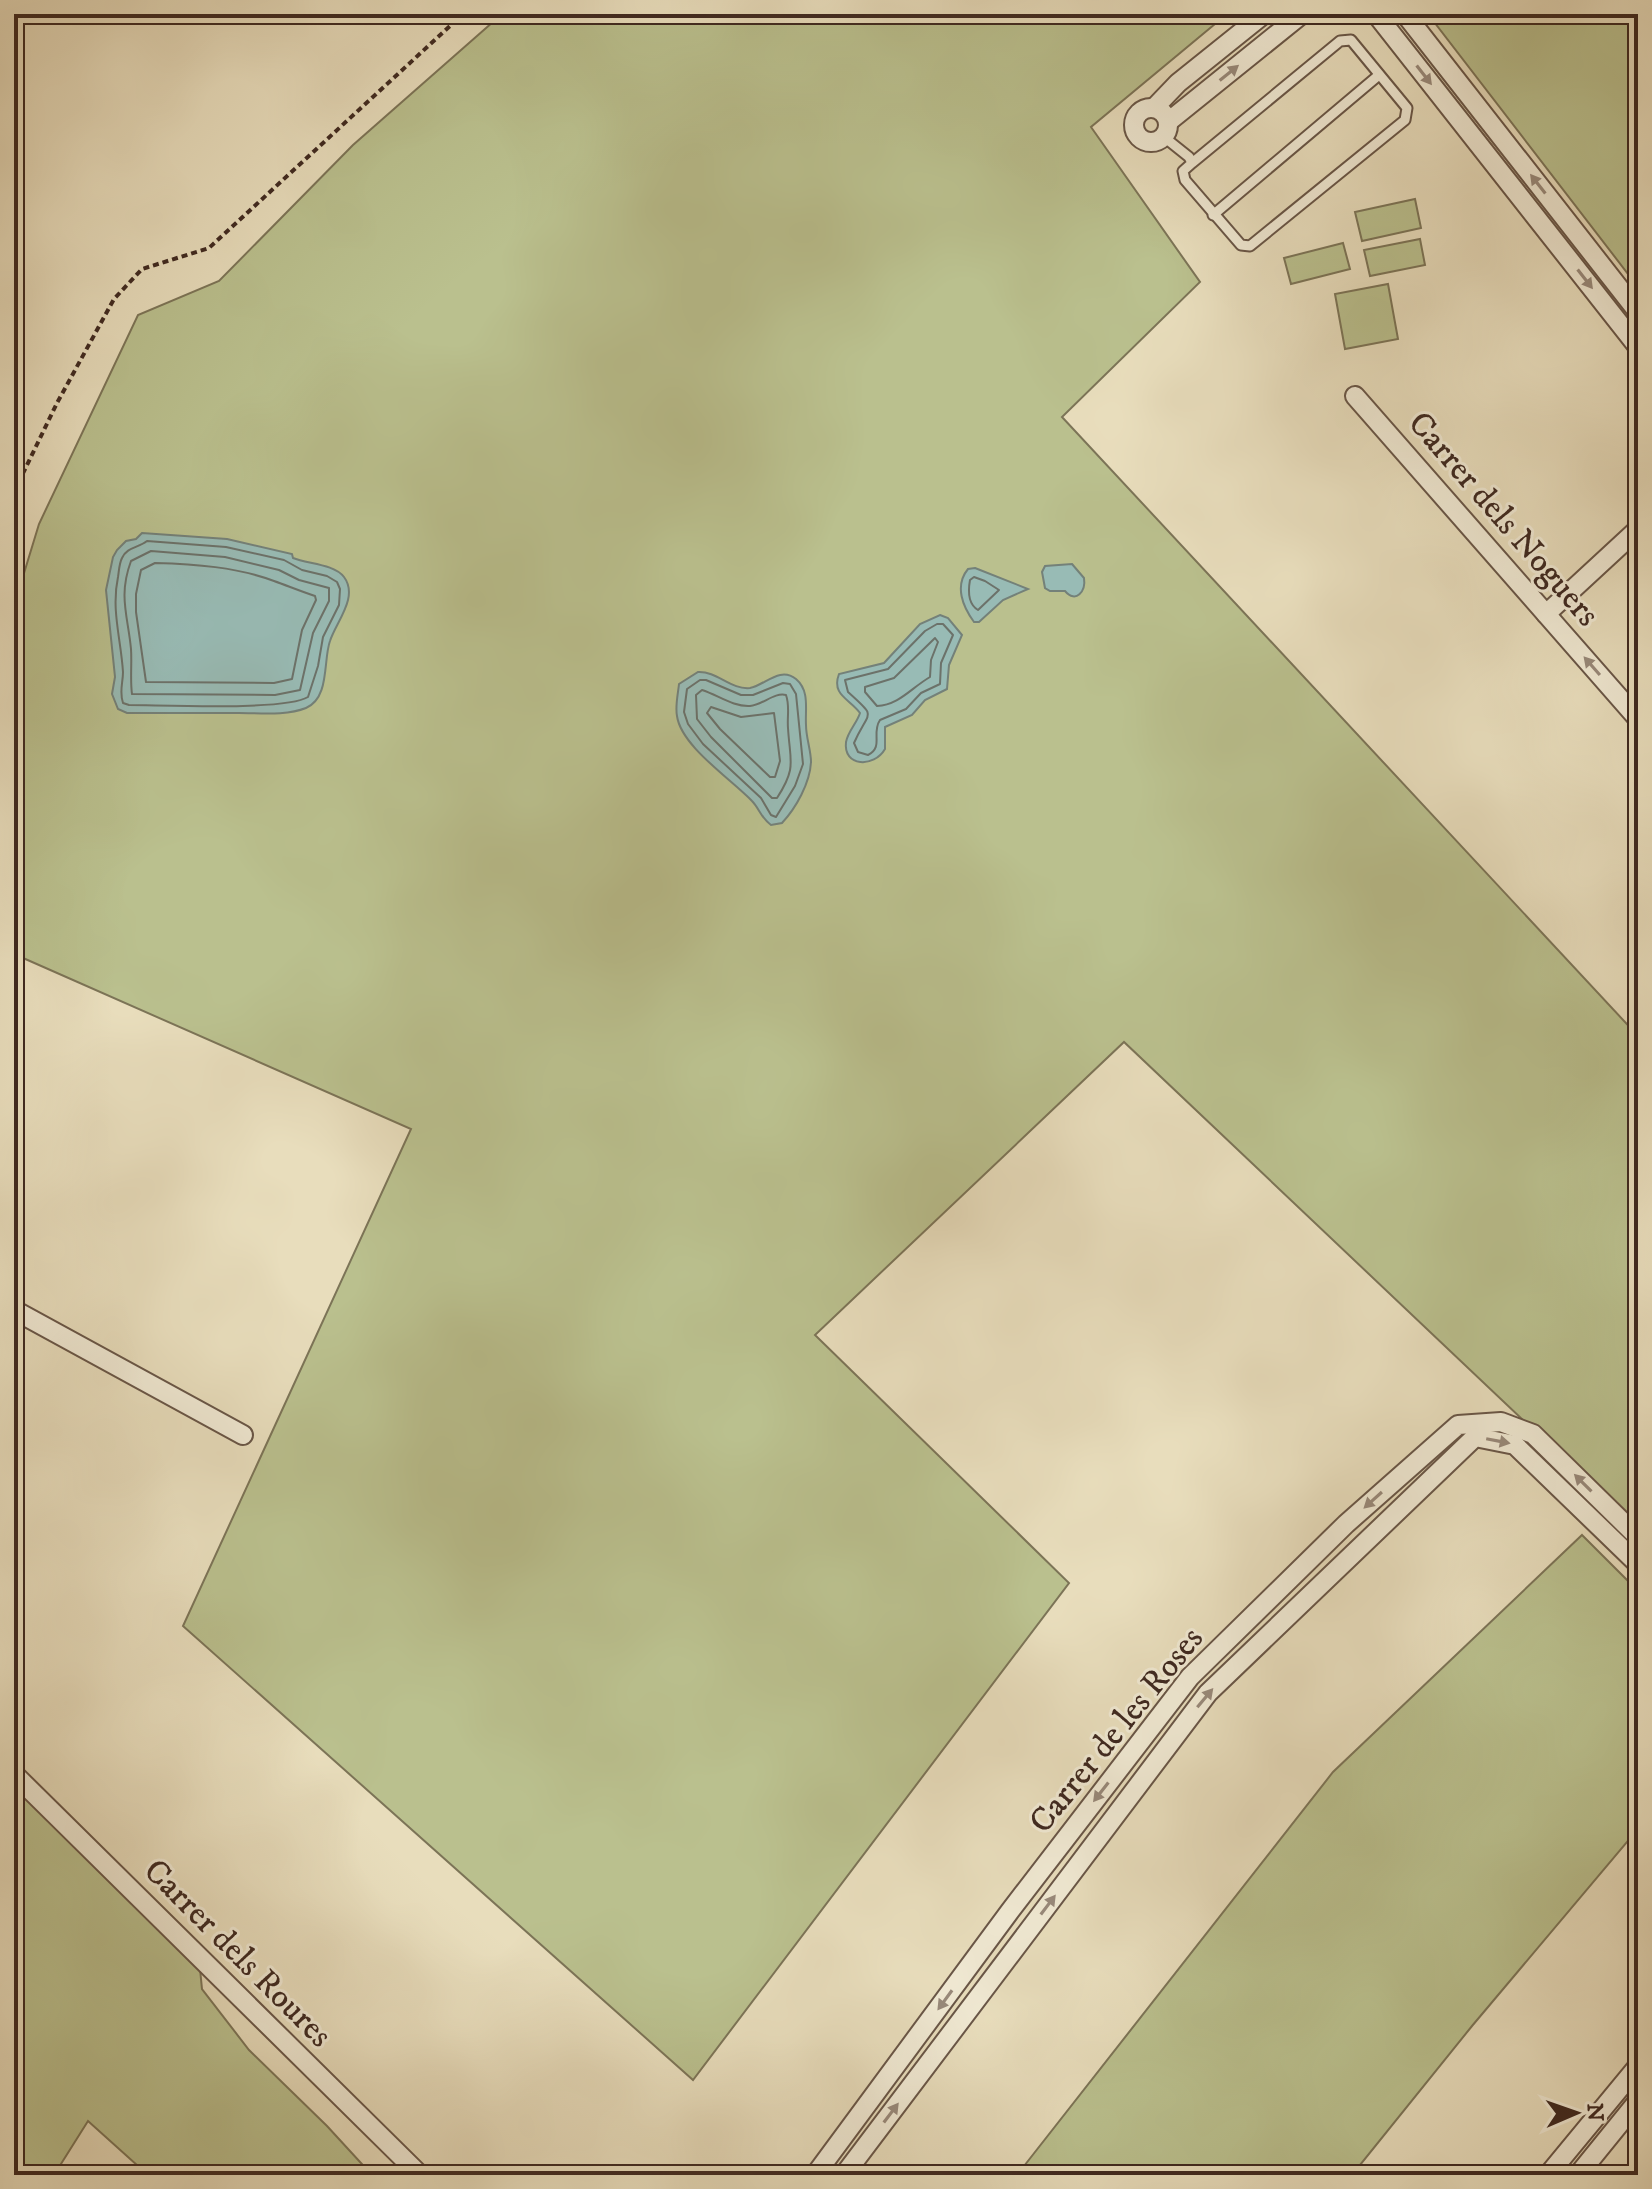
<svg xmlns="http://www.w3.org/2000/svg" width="1652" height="2189" viewBox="0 0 1652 2189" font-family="'IM FELL DW Pica',serif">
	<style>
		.green { fill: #bac08e; stroke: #7c7457; stroke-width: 2 }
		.water { fill: #98bbb5; stroke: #748179; stroke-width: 2 }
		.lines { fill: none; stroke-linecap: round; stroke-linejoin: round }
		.shore { stroke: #6c726a; stroke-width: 2 }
		.lane-casing { stroke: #695647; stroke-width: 13 }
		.street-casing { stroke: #695647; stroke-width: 22 }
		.path { stroke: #3f2920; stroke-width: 4; stroke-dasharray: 6 4; stroke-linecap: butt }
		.lane { stroke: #f0e9d3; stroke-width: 9 }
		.street { stroke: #f0e9d3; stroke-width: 18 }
		.oneway { fill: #98897a }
		.labels { text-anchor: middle; stroke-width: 6; stroke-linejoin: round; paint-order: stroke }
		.street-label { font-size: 34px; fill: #3f2920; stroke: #f0e9d3 }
	</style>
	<rect width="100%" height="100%" fill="#e8ddbc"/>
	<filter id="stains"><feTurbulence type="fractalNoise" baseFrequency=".0025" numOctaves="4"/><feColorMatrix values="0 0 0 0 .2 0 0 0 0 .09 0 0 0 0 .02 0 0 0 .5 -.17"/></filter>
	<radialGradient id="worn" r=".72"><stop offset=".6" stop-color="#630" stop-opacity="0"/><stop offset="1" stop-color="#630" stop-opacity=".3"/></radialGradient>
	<g class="green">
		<polygon points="502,14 1227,14 1091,127 1200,282 1062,417 1638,1036 1638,1529 1124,1042 815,1335 1069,1583 693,2080 183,1626 411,1129 14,954 14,606 39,524 138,315 219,281 353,145"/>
		<polygon points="1428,14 1638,14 1638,287"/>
		<polygon points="1415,199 1421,228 1362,241 1355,212"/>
		<polygon points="1420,239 1425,265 1370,276 1364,250"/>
		<polygon points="1343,243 1350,269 1291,284 1284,258"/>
		<polygon points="1388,284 1398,339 1345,349 1335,294"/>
		<polygon points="1582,1535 1638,1591 1638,1829 1472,2026 1352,2175 1017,2175 1333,1772"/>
		<polygon points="14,1784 200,1969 202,1989 249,2050 327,2126 372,2175 148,2175 88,2121 54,2175 14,2175"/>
	</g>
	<g class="water">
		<path d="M 142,533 L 227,539 L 292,554 L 293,558 C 308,564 334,564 344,577 C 359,597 336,622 330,641 C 323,660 330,698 306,708 C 286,716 260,713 239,713 C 202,713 164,713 127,713 L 118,709 L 112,694 L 115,677 L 106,590 L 113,557 L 117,550 L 126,541 L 136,539 Z"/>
		<path d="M 1072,564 L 1084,578 C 1086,591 1076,604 1065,591 L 1050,591 L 1045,588 L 1042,572 L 1045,566 Z"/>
		<path d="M 975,568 L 1028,589 L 1003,600 L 979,622 L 974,622 C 963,607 954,586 968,569 Z"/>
		<path d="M 940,615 L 948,618 L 962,635 L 949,665 L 947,689 L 925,700 L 912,715 L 885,727 L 885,749 C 874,768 843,767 846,742 C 848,731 857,723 860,713 C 850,699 831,695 839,674 L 884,663 L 920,624 Z"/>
		<path d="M 698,672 C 717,671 731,690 750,688 C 765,685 780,666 796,679 C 810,691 805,709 806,725 C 806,738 811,750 811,762 C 810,783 796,808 782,823 L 771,825 C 761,818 759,808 752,801 C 731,779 681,746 677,716 C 675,706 678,694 679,684 Z"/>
	</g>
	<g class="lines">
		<g class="shore">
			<path d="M 147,541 L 226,547 L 284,560 L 302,570 L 327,576 L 337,582 L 340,589 L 339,605 L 323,637 L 318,666 L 308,697 C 285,711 162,705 129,705 L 123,703 C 119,692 123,683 123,672 C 121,639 111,610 118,577 C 119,571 119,564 122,558 C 127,547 138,548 147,541 Z"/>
			<path d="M 151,551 L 225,557 L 279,570 L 299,580 L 329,588 L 329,601 L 313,633 L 300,690 L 275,695 L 132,694 C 130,680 132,664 131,649 C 128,616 118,596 131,561 Z"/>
			<path d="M 155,563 C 194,564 237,567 274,581 C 288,586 300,591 315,596 L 316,600 L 302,630 L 292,679 L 274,683 L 146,682 L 136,612 L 136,594 L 141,570 Z"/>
			<path d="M 974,577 L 985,581 L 999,590 L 978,610 C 968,604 968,591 970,580 Z"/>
			<path d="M 937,624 L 943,624 L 953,635 L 941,663 L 940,684 L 921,693 L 906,709 L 880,720 C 871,733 884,747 868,755 L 858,752 L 854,743 C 869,709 878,719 848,692 L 845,680 L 888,669 L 925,631 Z"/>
			<path d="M 935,638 L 938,642 L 931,660 L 930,677 C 911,688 899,705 877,706 L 865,692 L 865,687 L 894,678 Z"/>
			<polygon points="700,680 706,680 741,695 753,695 783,683 790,684 796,694 803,764 795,786 776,817 771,815 761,798 703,744 688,724 684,712 687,689"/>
			<path d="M 702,690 C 718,695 733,707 750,706 C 763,705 774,692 786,695 C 790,706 787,716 788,728 C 790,762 797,767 777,798 L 772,798 L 711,737 L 697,719 L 696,695 Z"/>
			<polygon points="711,707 741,717 774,713 780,761 775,777 770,777 720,729 707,713"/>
		</g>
		<defs>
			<g id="lane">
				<polyline points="1164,137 1189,157 1192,163 1340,41 1351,40 1407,108 1405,120 1250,246 1241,245 1185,180 1183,171 1192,163"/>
				<polyline points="1213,215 1379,75"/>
			</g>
			<g id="street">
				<polyline points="1376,14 1638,347"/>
				<polyline points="1405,14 1638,312"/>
				<polyline points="1155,107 1178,83 1264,14"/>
				<circle cx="1151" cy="125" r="17"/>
				<polyline points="1168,122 1302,14"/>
				<polyline points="1355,396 1638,719"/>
				<polyline points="1546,614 1638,529"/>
				<polyline points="14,1310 243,1435"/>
				<polyline points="14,1774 420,2175"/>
				<polyline points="815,2175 1010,1911 1190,1677 1346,1524 1458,1425 1501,1422 1533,1434 1638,1537"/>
				<polyline points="844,2175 1208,1693 1475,1437 1515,1445 1638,1564"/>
				<polyline points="1548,2175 1638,2066"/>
				<polyline points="1578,2175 1638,2101"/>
			</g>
		</defs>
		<use href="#lane" class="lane-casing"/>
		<use href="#street" class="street-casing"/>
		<polyline class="path" points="14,492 57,403 114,299 142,269 209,248 463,14"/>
		<use href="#lane" class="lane"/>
		<use href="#street" class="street"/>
	</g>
	<defs><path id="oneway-solid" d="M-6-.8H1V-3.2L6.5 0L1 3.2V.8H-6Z" transform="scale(2)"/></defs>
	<g class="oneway">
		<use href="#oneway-solid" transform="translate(1229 73) rotate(-39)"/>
		<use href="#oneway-solid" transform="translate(1424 75) rotate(52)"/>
		<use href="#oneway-solid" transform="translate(1538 184) rotate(-128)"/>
		<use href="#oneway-solid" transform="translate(1585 279) rotate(52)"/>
		<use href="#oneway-solid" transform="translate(1592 666) rotate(-131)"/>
		<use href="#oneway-solid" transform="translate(1498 1441) rotate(11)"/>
		<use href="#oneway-solid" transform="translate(1583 1483) rotate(-135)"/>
		<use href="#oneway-solid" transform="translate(1373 1500) rotate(138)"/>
		<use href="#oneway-solid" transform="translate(1205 1698) rotate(-50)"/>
		<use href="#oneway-solid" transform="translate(1101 1792) rotate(128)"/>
		<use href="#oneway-solid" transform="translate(1048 1905) rotate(-53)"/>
		<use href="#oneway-solid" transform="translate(945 2000) rotate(126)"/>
		<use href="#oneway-solid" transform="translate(891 2113) rotate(-53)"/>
	</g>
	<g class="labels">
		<g class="street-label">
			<text transform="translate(1505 518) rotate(49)" y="12">Carrer dels Noguers</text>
			<text transform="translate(1115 1729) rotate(-51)" y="12">Carrer de les Roses</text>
			<text transform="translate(239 1952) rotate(45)" y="12">Carrer dels Roures</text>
		</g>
	</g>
	<rect width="1652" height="2189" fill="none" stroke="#e8ddbc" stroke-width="48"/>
	<rect x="16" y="16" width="1620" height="2157" fill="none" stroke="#3f2920" stroke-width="4"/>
	<rect x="24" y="24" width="1604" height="2141" fill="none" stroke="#3f2920" stroke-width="2"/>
	<g transform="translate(1576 2113) rotate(88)" stroke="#f0e9d3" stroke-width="6" paint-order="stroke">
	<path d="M0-6L14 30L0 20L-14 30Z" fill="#3f2920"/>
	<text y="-12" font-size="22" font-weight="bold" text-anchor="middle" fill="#3f2920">N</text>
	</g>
	<rect width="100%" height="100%" filter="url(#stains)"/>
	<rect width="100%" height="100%" fill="url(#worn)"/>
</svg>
